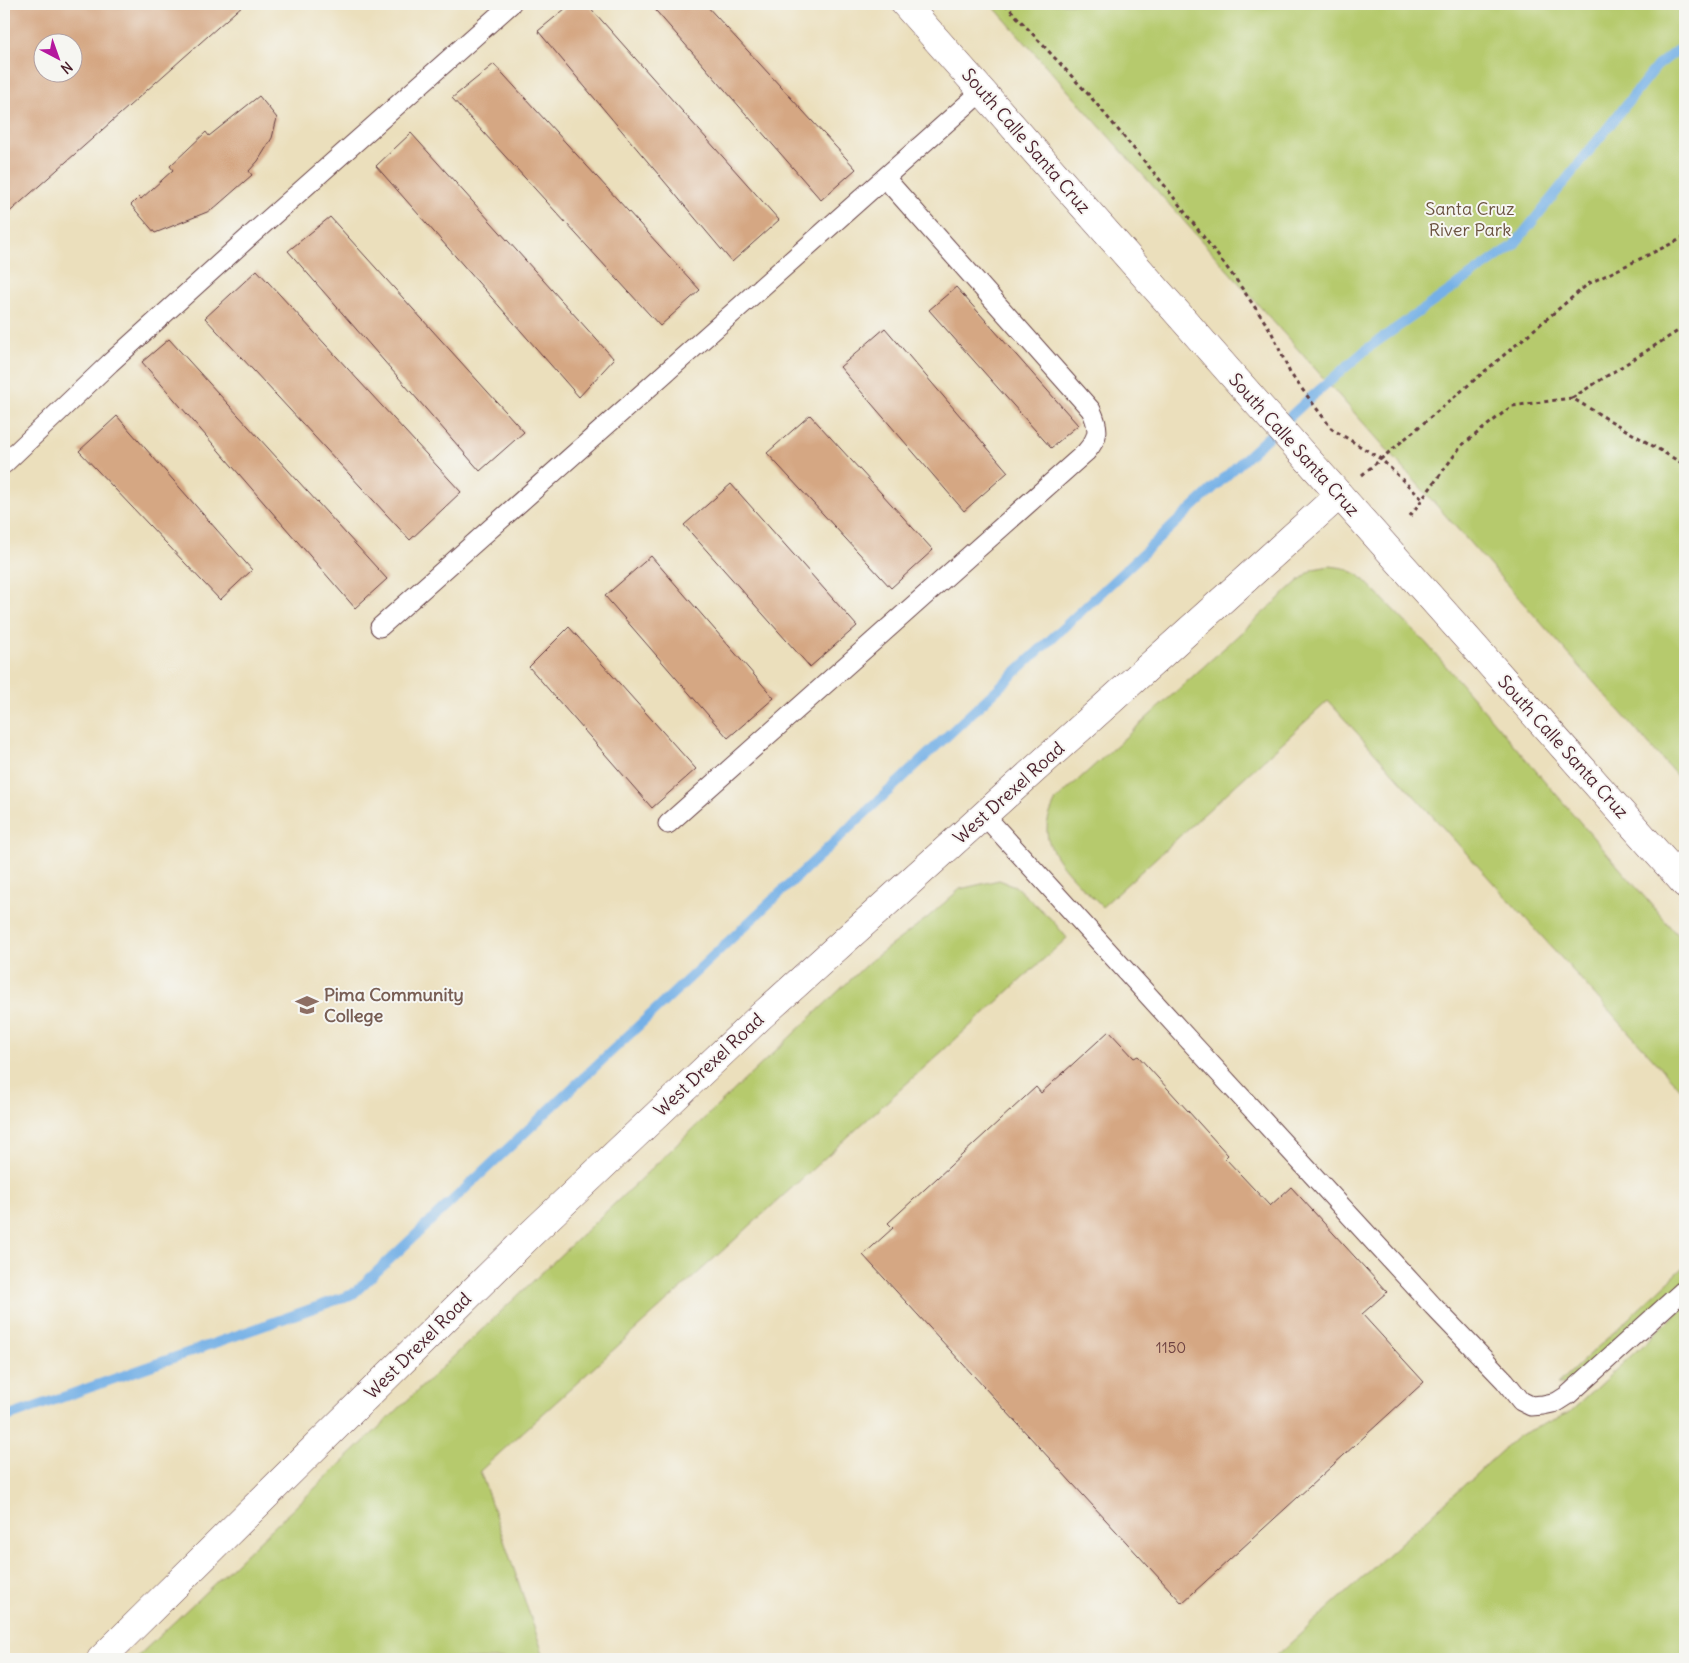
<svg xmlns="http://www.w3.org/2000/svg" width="1689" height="1663" viewBox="0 0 1689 1663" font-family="Delius,sans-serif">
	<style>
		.green { fill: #b6ca6d; stroke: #80744c }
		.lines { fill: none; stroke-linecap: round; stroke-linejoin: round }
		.stream { stroke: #75b0e6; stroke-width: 10 }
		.building { fill: #d5a783; fill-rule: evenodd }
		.lane-casing { stroke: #623c41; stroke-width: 21 }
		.secondary-casing { stroke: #623c41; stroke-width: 29 }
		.path { stroke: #623c41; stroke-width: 3; stroke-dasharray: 4 4; stroke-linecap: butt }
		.lane { stroke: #fff; stroke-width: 19 }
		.secondary { stroke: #fff; stroke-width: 28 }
		.labels { text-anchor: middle; stroke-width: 4; stroke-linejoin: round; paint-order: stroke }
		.number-label { font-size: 15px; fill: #6d4141 }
		.street-label { font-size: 18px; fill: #4a1f2b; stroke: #f6f6f2 }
		.park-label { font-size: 18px; fill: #6a523f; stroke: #f6f6f2 }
		.education-label { font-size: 18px; font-weight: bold; fill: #785e54; stroke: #f6f6f2; text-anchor: start }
	</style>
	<rect width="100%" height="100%" fill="#f6f6f2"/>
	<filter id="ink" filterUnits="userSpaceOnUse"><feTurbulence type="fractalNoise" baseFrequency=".02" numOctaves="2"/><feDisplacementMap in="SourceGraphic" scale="10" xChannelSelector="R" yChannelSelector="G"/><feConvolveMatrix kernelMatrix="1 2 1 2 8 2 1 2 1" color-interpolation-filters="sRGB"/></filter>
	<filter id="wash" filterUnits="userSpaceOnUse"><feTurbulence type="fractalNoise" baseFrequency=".0096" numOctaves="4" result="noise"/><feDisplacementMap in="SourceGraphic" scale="20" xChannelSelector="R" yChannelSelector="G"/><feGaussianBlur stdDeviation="1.12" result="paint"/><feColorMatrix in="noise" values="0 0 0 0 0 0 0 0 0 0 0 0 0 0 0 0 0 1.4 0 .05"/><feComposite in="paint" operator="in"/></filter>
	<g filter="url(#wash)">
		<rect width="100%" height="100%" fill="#ebdfbc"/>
		<g class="green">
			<polygon points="991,4 1685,4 1685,785"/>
			<path d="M 1330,566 L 1344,568 L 1359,575 L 1426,643 L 1685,944 L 1685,1094 L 1328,701 L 1102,907 C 1083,887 1047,858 1047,830 C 1047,819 1051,810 1056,800 L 1296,583 L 1313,569 Z"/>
			<polygon points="999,880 1015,886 1052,920 1067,938 480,1471 545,1659 135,1659 869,962 927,918 960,889"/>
			<polygon points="1685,1266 1685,1286 1572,1384 1558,1384"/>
			<polygon points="1685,1306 1685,1659 1273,1659 1518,1436 1569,1413"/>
		</g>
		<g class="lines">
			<polyline class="stream" points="4,1418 353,1294 962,722 1310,398 1368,348 1514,245 1657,66 1685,44"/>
		</g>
		<g id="blocks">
			<g class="building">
				<path d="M 4,4 L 244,4 L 4,217 ZM 42,42 L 72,42 L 72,72 L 42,72 Z"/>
				<polygon points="571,4 587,4 779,220 732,262 538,31"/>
				<polygon points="650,4 705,4 856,169 821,200"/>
				<polygon points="494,64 700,290 660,326 452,98"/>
				<polygon points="259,96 277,118 272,138 258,161 249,171 252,175 212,210 155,233 131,205 139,197 141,199 173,170 170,166 206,132 209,136"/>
				<polygon points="411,133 614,359 579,397 376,166"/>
				<polygon points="330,217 524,432 480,471 288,251"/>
				<polygon points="257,270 461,492 410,540 205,318"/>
				<polygon points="956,287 1078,425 1051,448 929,310"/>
				<polygon points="885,328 1008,472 964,511 840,367"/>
				<polygon points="169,339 387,579 355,608 142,362"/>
				<polygon points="810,415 933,550 891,588 767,453"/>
				<polygon points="117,416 252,570 220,600 79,451"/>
				<polygon points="731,484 857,626 810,667 684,525"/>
				<polygon points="651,556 774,698 728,738 605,596"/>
				<polygon points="569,627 696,769 652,808 529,667"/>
				<polygon points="1109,1031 1134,1058 1138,1056 1228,1155 1225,1158 1270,1206 1291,1187 1387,1292 1362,1314 1424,1382 1182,1603 863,1255 893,1228 888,1223 1036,1087 1041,1093"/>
			</g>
		</g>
	</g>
	<g filter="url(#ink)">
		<use href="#blocks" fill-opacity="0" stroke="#623c41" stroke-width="1"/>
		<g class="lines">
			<defs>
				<g id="lane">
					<polyline points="4,464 110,363 250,236 511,4"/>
					<polyline points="380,627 982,91"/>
					<polyline points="984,815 1187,1038 1433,1306 1505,1381 1521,1401 1531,1406 1543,1405 1557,1402 1568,1395 1685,1289"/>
					<path d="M 668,824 L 1086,452 C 1099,437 1100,429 1091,410 L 885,178"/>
				</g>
				<g id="secondary">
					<path d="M 905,4 L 1256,402 C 1400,561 1542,724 1685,884"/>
					<polyline points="101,1659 531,1234 760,1017 1339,495"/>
				</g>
			</defs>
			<use href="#lane" class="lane-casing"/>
			<use href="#secondary" class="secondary-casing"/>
			<g class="path">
				<polyline points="1005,4 1089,95 1165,186 1237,281 1271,331 1290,373 1332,429 1381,459 1422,499"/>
				<polyline points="1572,398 1678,331 1685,332"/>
				<polyline points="1362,475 1588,284 1685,237"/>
				<polyline points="1410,516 1461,446 1512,406 1572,398 1685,465"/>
			</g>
			<use href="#lane" class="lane"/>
			<use href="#secondary" class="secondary"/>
		</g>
	</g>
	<defs>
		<symbol id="university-bare" viewBox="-9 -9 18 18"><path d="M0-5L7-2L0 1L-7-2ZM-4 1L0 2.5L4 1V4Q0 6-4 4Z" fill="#8d6e63" stroke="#f6f6f2" stroke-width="2.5" paint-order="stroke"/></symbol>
	</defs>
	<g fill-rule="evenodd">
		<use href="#university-bare" x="291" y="989" width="32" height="32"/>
	</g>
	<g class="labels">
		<g class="number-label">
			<text x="1171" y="1353">1150</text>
		</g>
		<g class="street-label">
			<text transform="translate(1026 141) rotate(49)" y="6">South Calle Santa Cruz</text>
			<text transform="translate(1294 445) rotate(48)" y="6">South Calle Santa Cruz</text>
			<text transform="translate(1563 747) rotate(48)" y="6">South Calle Santa Cruz</text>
			<text transform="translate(1009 793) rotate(-42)" y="6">West Drexel Road</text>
			<text transform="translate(709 1065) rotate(-43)" y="6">West Drexel Road</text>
			<text transform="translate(418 1346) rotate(-45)" y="6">West Drexel Road</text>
		</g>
		<g class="park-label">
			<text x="1470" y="215">Santa Cruz<tspan x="1470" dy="21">River Park</tspan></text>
		</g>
		<g class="education-label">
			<text x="324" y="1001">Pima Community<tspan x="324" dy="21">College</tspan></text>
		</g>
	</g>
	<rect width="1689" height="1663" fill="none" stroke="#f6f6f2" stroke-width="20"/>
	<g transform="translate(58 58) rotate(139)"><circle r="24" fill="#f6f6f2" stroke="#b1a0a2"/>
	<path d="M0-4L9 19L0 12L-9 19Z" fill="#b5179e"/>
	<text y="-8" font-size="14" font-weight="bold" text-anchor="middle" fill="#4a1f2b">N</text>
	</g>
</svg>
